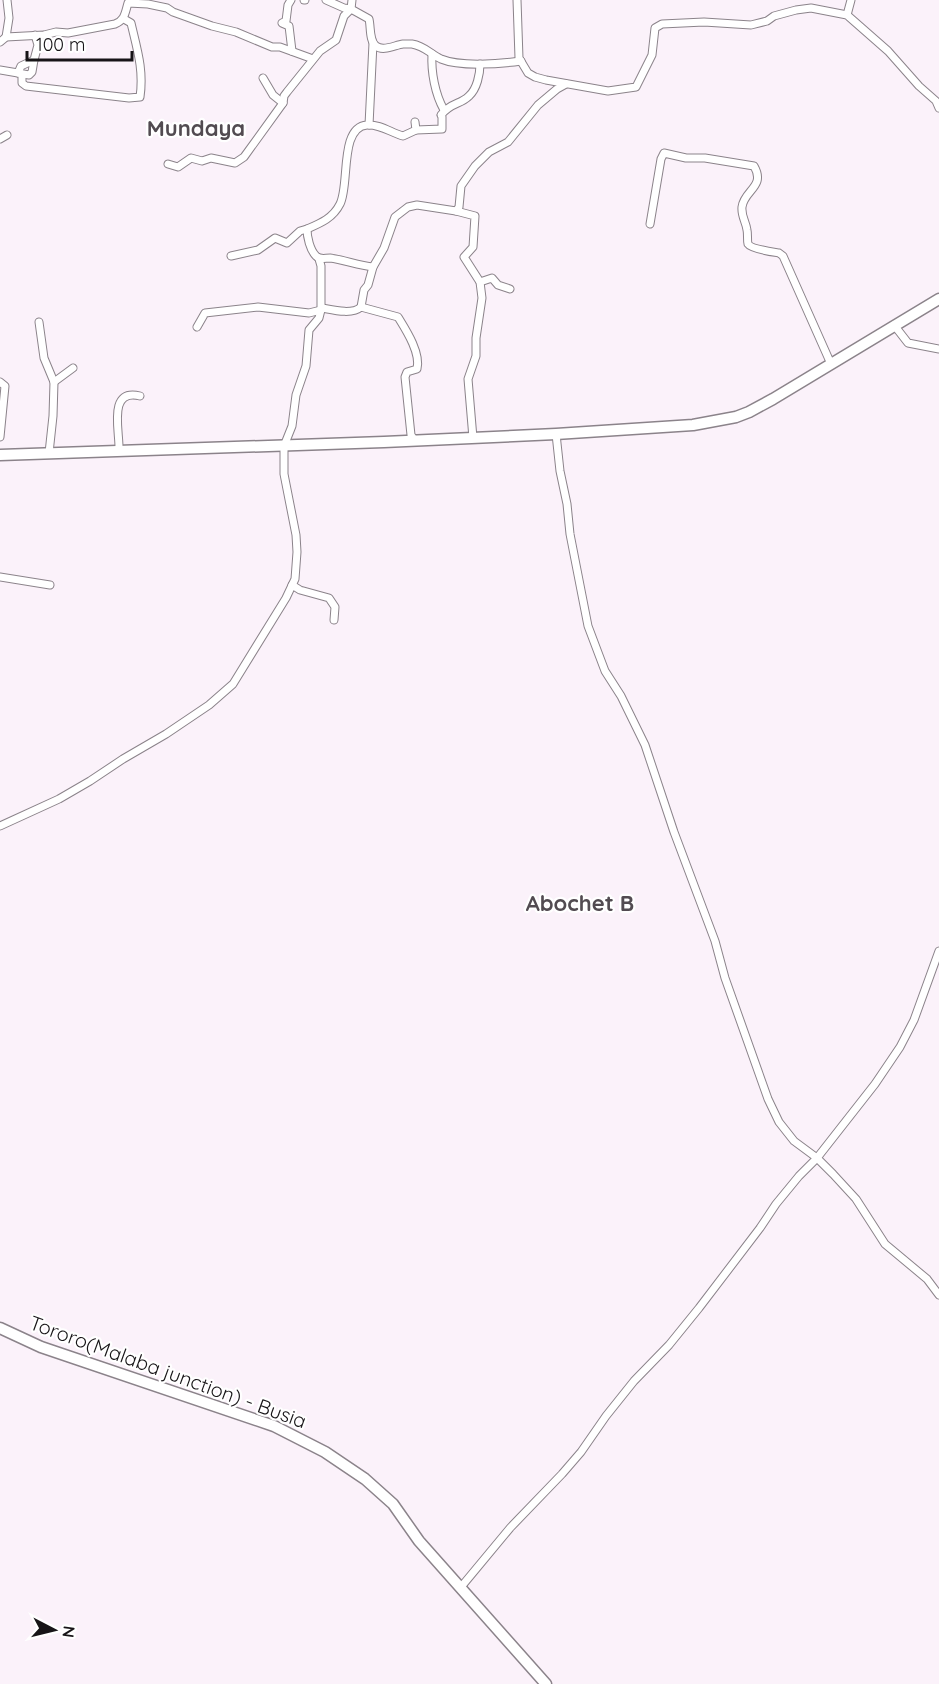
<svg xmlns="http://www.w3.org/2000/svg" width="939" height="1684" viewBox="0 0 939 1684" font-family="Quicksand,sans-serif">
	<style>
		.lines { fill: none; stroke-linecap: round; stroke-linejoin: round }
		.minor-casing { stroke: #8b838a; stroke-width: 9 }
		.secondary-casing { stroke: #8b838a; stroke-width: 13 }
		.minor { stroke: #fff; stroke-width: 7 }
		.secondary { stroke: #fff; stroke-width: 10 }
		.labels { text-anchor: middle; stroke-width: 4.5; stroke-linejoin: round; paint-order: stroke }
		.street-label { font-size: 20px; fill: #171417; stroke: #fff }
		.quarter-label { font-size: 22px; font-weight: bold; fill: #524b51; stroke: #fff }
	</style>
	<rect width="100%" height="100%" fill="#fbf2fa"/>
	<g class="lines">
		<defs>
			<g id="minor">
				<polyline points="291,0 288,5 286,21 282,23 289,26 292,51"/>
				<polyline points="304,0 305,0"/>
				<polyline points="326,0 344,8 351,9"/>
				<path d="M 352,0 L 351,9 L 369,19 C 371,27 369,41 376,46 C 383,52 395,45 403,44 C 404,44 411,44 412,44 C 425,46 430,54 441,59 C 460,67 500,64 521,61"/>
				<polyline points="517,0 519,58 528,73 535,77 546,80 608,91 636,87 652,55 655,28 662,24 704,22 751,25 767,21 774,16 796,10 811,8 847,15 888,51 919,86 936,101 939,108"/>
				<polyline points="847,15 851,0"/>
				<polyline points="6,37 9,18 7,0"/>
				<path d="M 0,42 L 6,37 L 44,35 L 56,32 L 68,33 L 115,24 C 125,20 125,13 128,3 L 148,4 L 167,8 L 173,12 L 212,26 L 236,32 L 272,47 L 280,47 L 313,59"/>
				<path d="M 432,54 C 431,72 435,94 444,110"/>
				<polyline points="0,70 18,73 21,66 34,60 38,45 35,35"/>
				<polyline points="18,73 29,75 32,72 34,60"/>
				<path d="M 22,75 L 22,83 L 26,86 L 129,98 L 140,97 C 144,70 137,49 131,23 L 124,19"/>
				<polyline points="263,78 273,95 283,103"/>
				<polyline points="369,125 373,43"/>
				<path d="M 416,130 L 442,129 L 442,117 L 441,115 C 451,102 460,105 469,96 C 477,89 480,74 480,64"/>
				<polyline points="0,139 7,135"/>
				<polyline points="168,164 178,167 191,158 202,161 211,158 235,163 244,157 283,103 284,96 287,92 320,51 336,40 344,16 351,9"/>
				<polyline points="456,211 459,207 461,186 475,166 489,152 508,142 538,105 557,89 566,84"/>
				<path d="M 650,224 L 661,159 L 664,153 L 686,158 L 705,158 L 754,166 C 766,187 744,190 742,207 C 741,216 746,222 747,230 C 748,234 747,240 748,244 C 751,249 773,252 779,253 L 783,256 L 831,364"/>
				<polyline points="231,256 258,250 275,238 287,243 300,231 307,229"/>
				<path d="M 373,267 C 358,265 344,260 330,258 C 325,258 320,260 316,256 C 310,250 307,237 307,229 C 321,223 333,218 340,204 C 350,185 339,127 367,125 C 381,124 391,133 403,136 L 416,130 L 415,122"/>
				<polyline points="480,282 492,278 498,285 510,289"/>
				<polyline points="361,307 364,290 368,285 373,267 384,248 395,217 408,207 417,205 456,211 475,216 473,247 464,257 480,282 482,298 476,338 476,356 468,379 473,438"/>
				<path d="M 322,308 C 333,310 352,315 361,307 L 398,317 C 406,330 421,353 417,369 L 407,372 L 405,377 L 411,435 L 415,441"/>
				<polyline points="39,322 44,358 54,382 53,416 49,453"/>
				<polyline points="894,325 908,343 939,349"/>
				<polyline points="197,327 205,313 258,307 309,313 321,310"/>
				<polyline points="0,382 5,386 0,437"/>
				<polyline points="54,382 73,368"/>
				<polyline points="556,434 560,471 567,504 570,534 588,626 605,671 621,696 645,745 674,832 715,941 725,978 768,1099 779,1122 794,1141 817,1158 833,1174 856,1199 885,1244 927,1279 939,1295"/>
				<path d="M 119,450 C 120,432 107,388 140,396"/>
				<polyline points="0,577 50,585"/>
				<polyline points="292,585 300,590 329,598 335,607 334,620"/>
				<polyline points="0,826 59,799 90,781 123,759 166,734 209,705 233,684 286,598 295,579 297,552 296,535 284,474 284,446 292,426 296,395 306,366 309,330 319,318 321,310 321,266 319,259"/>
				<polyline points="461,1587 510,1528 562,1474 581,1452 606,1416 634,1381 669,1345 699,1308 760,1228 776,1204 799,1176 817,1158 875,1084 900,1047 914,1020 939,951"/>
			</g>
			<g id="secondary">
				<polyline points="0,455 384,442 556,434 693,425 736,417 749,412 773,399 939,299"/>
				<polyline points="0,1328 41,1347 274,1426 325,1452 365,1479 393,1504 419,1541 546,1684"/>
			</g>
		</defs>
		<use href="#minor" class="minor-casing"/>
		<use href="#secondary" class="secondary-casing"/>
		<use href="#minor" class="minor"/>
		<use href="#secondary" class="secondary"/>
	</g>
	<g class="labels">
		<g class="street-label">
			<text transform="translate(168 1372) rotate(20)" y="7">Tororo(Malaba junction) - Busia</text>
		</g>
		<g class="quarter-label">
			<text x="196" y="136">Mundaya</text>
			<text x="580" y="911">Abochet B</text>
		</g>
	</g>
	<g transform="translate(54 1630) rotate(97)" stroke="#ffffff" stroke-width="4.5" paint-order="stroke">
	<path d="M0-4.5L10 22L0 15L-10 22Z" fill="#171417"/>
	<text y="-9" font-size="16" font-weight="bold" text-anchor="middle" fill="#171417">N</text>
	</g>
	<path d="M27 51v9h105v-9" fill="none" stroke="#171417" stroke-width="3"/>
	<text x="36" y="51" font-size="18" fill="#171417" stroke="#ffffff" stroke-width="4.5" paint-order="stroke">100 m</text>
</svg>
